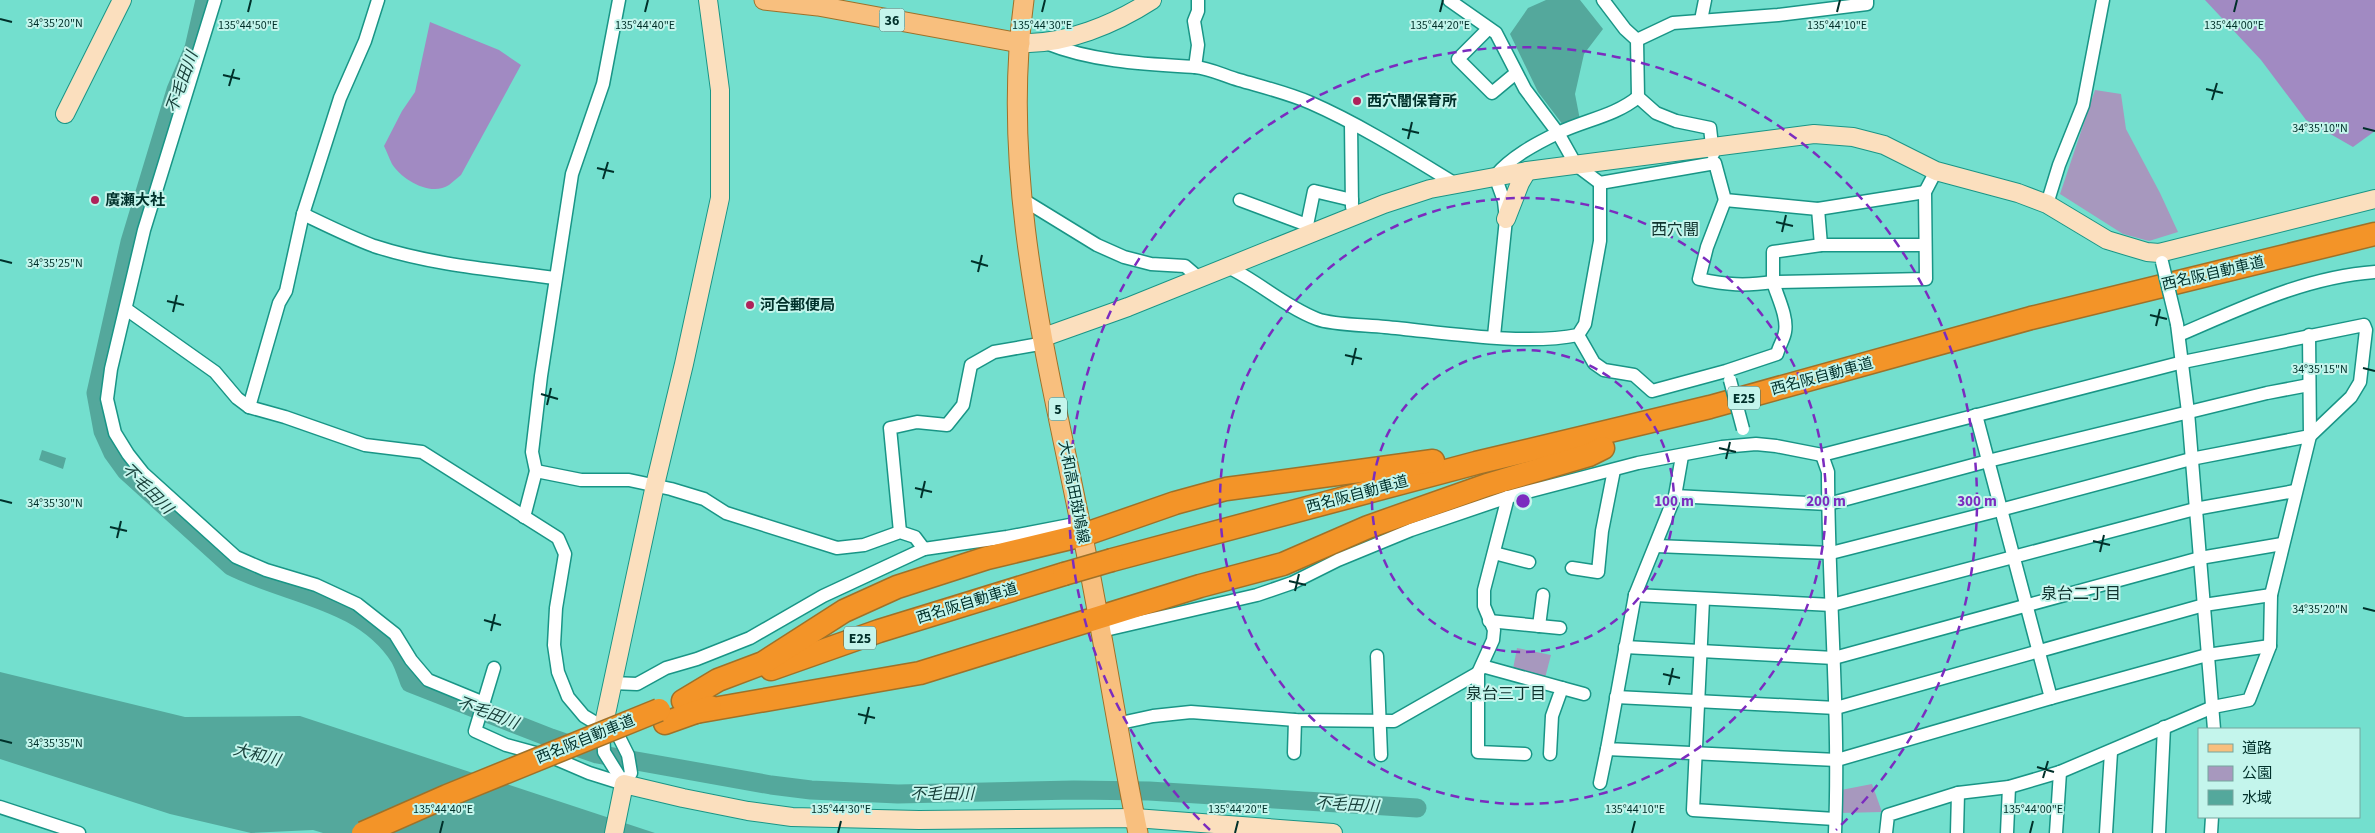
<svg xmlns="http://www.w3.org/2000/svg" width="2375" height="833" viewBox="0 0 2375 833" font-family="'Source Sans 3','Noto Sans JP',sans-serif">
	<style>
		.green { fill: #a798be }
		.forest { fill: #a18ac2 }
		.water { fill: #54a89c }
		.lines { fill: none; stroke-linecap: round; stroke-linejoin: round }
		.river { stroke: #54a89c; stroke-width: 19 }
		.street-casing { stroke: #199586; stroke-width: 15 }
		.secondary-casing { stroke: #199586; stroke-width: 20 }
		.primary-casing { stroke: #9e7129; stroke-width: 21 }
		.highway-casing { stroke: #9e7129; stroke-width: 25 }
		.street { stroke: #fff; stroke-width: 12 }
		.secondary { stroke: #fbdfbe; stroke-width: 18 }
		.primary { stroke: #f8bf7e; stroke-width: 19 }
		.highway { stroke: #f39428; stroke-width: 22 }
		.street-bridge-casing { stroke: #199586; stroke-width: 15; stroke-linecap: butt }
		.highway-bridge-casing { stroke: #9e7129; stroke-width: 25; stroke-linecap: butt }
		.street-bridge { stroke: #fff; stroke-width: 12 }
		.highway-bridge { stroke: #f39428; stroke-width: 22 }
		.ticks { fill: none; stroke: #00302a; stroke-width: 2 }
		.ring { fill: none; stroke: #7b2cbf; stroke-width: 2.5; stroke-dasharray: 9 6 }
		.poi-dot { fill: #af225a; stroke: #c4f5ec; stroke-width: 2 }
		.labels { text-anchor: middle; stroke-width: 4; stroke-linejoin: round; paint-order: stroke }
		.shield { fill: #c4f5ec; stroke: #3b6b64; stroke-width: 1 }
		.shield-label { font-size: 14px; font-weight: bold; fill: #00302a }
		.poi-label { font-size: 15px; font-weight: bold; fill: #00302a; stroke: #c4f5ec; text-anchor: start }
		.street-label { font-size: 15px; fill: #00302a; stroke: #c4f5ec }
		.water-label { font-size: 16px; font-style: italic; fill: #1a423c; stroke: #c4f5ec }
		.neighbourhood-label { font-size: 16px; fill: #0f322d; stroke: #c4f5ec }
		.ticks-label { font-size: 12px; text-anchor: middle; fill: #00302a; stroke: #c4f5ec; stroke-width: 4; stroke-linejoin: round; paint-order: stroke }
		.centre { fill: #7b2cbf; stroke: #c4f5ec; stroke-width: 2.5 }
		.ring-label { font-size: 15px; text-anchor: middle; font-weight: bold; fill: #7b2cbf; stroke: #c4f5ec; stroke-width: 4; stroke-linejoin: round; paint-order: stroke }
	</style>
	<rect width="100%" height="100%" fill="#73dfce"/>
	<g class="green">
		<polygon points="2095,90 2121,94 2126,129 2160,193 2178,232 2149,241 2123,234 2060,194"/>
		<polygon points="1517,648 1551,655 1545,678 1513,669"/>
		<polygon points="1872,784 1882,812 1840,813 1841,790"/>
	</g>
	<g class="forest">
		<polygon points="2205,0 2375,0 2375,131 2353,147 2306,120 2261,60"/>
		<path d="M 430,22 L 499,50 L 521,65 L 461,175 C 457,178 453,182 449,185 C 431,197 402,180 392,164 C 389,158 387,152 384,146 L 402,111 L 415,92 Z"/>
	</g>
	<g class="water">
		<polygon points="1546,0 1580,0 1603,29 1584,54 1575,94 1580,120 1563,125 1538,92 1510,34 1528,8"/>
		<polygon points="42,450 66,458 63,469 39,460"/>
		<polygon points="0,672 185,717 300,716 655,833 323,833 313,830 251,833 170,814 0,759"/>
	</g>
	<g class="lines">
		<path class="river" d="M 205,0 L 194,48 L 176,90 L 130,242 L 96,393 L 103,431 L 113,453 L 126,471 L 231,566 C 288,595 363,599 400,658 C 404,665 407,675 410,683 L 551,738 L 597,754 L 771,785 L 811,790 L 898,794 L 1074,790 L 1149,791 L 1417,808"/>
		<defs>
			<g id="street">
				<polyline points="215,0 144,230 111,369 107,399 115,433 128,454 143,473 236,557 266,570 316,585 357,604 395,634 411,660 428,680 484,703"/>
				<polyline points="1449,0 1496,33 1525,89 1558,133 1576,165 1600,183 1715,163 1725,200 1818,209 1925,192"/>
				<polyline points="1603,0 1625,29 1637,40 1638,97 1656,113 1676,121 1710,128 1713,154"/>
				<polyline points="1701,20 1705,0"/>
				<polyline points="1488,29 1458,59 1492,93 1516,73"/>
				<polyline points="1637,40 1673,23 1778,15 1867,4 1867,0"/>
				<path d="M 1046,43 C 1093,62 1145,64 1195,67 C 1209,68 1225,76 1239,80 C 1263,87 1288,93 1311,103 C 1361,125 1408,155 1454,183"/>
				<polyline points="1195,67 1198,45 1194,21 1198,11 1198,0"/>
				<polyline points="1351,124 1352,207"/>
				<polyline points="1022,199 1097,245 1124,257 1151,264 1185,266 1199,278"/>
				<polyline points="1240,200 1307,225 1314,191 1352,200"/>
				<polyline points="2047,204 2059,165 2083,105 2103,0"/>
				<polyline points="1818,209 1821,245"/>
				<path d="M 303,214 C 326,225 350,237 374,246 C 432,265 495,270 555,278"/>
				<polyline points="1925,245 1821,245 1773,252 1773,282 1926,279 1925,192 1936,171"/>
				<path d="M 1228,267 C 1259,282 1284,306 1317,319 C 1332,325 1367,325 1385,327 C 1441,332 1524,346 1578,335 L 1585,324 L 1600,241 L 1600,183"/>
				<polyline points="126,309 215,372 237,398 249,407 285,417 365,445 422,452 558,538 565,554 556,608 554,645 558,672 568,697 584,716 619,737 628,755 631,773 624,784"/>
				<polyline points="2177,324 2188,412 2214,729"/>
				<path d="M 1578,335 L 1594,363 L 1604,370 L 1634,375 L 1652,391 L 1726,371 L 1777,354 C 1779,346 1784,339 1785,332 C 1788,317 1777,296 1773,282 C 1745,286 1727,285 1699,279 L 1707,247 L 1725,200"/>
				<path d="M 2179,335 C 2242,308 2305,277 2375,272"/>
				<path d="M 1494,336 L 1506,219 L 1504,201 L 1495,176 C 1511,157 1535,144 1558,133 C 1585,120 1615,116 1638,97"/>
				<polyline points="249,407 279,303 286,291 303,214 340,98 365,41 378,0"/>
				<polyline points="1976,415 2051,698"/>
				<path d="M 1822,455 L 1828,472 C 1828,592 1840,712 1835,833"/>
				<polyline points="1682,456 1675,496 1635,595 1607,749 1837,760 2051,698 2207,655 2270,646"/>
				<polyline points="536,471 581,480 629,480 671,489 704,499 726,513 837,548 864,545 900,532 915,537 924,549 1007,537 1080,523"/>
				<polyline points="1675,496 1828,504 1988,461 2267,393 2309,385"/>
				<polyline points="1508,497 1484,590 1484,606 1494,630 1493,640 1478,673 1478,752 1525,754"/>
				<polyline points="524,517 536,471 532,452 541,376 572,174 603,84 619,0"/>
				<polyline points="900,532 890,428 917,422 947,425 963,405 971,365 994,352 1045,343"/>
				<polyline points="1656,546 1831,553 2000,510 2191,459 2310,436 2309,335"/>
				<polyline points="1494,553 1529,562"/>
				<polyline points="1572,568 1598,572 1602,531 1614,470"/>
				<polyline points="1635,595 1832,605 2195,509 2295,491"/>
				<polyline points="1703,600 1693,810 1835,819"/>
				<polyline points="1489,621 1560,628"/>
				<polyline points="1539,626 1543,595"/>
				<polyline points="1101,631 1257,595 1292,583 1338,560 1411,530 1508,497 1638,463 1722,447 1756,444 1776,446 1822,455 2183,362 2364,325 2366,330 2360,382 2351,397 2310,436 2271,595 2270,646 2249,700 2213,707 2060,772 2009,787 1958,793 1888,815 1886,833"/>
				<polyline points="1625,647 1834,658 2200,558 2282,544"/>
				<polyline points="1377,656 1381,755"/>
				<polyline points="1482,666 1562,688 1552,716 1550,754"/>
				<polyline points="494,668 475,731 506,745 554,758 589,773 624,784"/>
				<polyline points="612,683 637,684 666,668 697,659 750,638 823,596 924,549"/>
				<polyline points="1562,688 1584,694"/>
				<polyline points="1616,697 1836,708 2204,605 2271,595"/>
				<polyline points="1116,724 1153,716 1191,712 1295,720 1394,721 1478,673"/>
				<polyline points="603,728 604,752 624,784"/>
				<polyline points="1294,753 1295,720"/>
				<polyline points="1600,783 1607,749"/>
				<polyline points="0,807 79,833"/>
				<polyline points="1957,833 1958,793"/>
				<polyline points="2007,833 2009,787"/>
				<polyline points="2056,833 2060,772"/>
				<polyline points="2106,833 2111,752"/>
				<polyline points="2159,833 2164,727"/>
				<polyline points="2211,833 2212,817"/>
			</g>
			<g id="secondary">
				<path d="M 1020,43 C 1065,45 1115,24 1152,0"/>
				<polyline points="65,114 122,0"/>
				<polyline points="1506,219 1520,183 1527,171"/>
				<polyline points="1044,337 1128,307 1384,204 1430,189 1527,171 1814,134 1853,137 1884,145 1936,171 2018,193 2047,204 2107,240 2147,252 2159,253 2375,199"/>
				<polyline points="603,728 655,485 684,364 720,198 720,90 708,0"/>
				<polyline points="614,833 624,784 683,798 748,811 792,817 919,820 1135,818 1333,833"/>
			</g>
			<g id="primary">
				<polyline points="764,0 818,6 1020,43"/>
				<path d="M 1024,0 C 999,181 1048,361 1083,537 C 1103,635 1118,735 1138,833"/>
			</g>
			<g id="highway">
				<polyline points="1112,560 1476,463 1710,407 2031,318 2375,234"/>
				<polyline points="771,669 879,631 1064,574"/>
				<polyline points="683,701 718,680 763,663 844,611 897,587 987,558 1083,535 1175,503 1226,489 1433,461"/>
				<polyline points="696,712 920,673 1200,586 1283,564 1368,527 1487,485 1589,455 1603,448"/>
				<polyline points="665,723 710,707"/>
			</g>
		</defs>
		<use href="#street" class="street-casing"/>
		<use href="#secondary" class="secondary-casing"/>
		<use href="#primary" class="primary-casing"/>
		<use href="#highway" class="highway-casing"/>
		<use href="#street" class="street"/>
		<use href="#secondary" class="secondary"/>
		<use href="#primary" class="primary"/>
		<use href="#highway" class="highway"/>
		<defs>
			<g id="street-bridge">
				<polyline points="2162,262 2177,324"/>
				<polyline points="1730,380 1743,429"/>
			</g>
			<g id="highway-bridge">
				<polyline points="1064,574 1112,560"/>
				<polyline points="363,833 447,796 659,710"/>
			</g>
		</defs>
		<use href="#street-bridge" class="street-bridge-casing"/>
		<use href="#highway-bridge" class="highway-bridge-casing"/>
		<use href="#street-bridge" class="street-bridge"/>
		<use href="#highway-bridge" class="highway-bridge"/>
	</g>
	<path class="ticks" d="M 248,12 L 251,0M 645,12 L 648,0M 1042,12 L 1045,0M 1440,12 L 1443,0M 1837,12 L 1840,0M 2234,12 L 2237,0M 0,19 L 12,22M 223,75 L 240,79M 229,86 L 234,69M 2206,89 L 2223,93M 2212,100 L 2217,83M 2363,128 L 2375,131M 1402,129 L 1419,133M 1408,139 L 1412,122M 597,168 L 614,172M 603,179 L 608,162M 1776,222 L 1793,226M 1782,232 L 1786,215M 0,260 L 12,263M 971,261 L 988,266M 978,272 L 982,255M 167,301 L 184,305M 173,312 L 177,295M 2150,315 L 2167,319M 2156,326 L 2160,309M 1345,355 L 1362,359M 1352,365 L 1356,348M 2363,368 L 2375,371M 541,394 L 558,399M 547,405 L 551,388M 1719,448 L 1736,452M 1726,459 L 1730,442M 915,488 L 932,492M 921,498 L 925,481M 0,500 L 12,503M 110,527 L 127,531M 117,538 L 121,521M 2093,541 L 2110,545M 2100,552 L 2104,535M 1289,581 L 1306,585M 1295,591 L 1299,574M 2363,608 L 2375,611M 484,620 L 501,625M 491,631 L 495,614M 1663,674 L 1680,678M 1669,685 L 1673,668M 858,714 L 875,718M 865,724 L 869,707M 0,740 L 12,743M 2037,767 L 2054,772M 2043,778 L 2048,761M 440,833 L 443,821M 838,833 L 841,821M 1235,833 L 1238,821M 1632,833 L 1635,821M 2030,833 L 2033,821"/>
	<g class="ring">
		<circle cx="1523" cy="501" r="151"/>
		<circle cx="1523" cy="501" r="303"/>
		<path d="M1210 830A454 454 0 1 1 1836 830"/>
	</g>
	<g class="poi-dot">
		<circle cx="1357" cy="101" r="5"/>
		<circle cx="95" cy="200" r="5"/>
		<circle cx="750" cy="305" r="5"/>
	</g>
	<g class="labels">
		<g class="shield">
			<rect x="879.5" y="8.5" width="25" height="23" rx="4"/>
			<rect x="1728" y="386.5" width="32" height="23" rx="4"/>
			<rect x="1049" y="397.5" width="18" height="23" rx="4"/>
			<rect x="844" y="626.5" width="32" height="23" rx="4"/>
		</g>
		<g class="shield-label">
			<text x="892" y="25">36</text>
			<text x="1744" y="403">E25</text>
			<text x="1058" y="414">5</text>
			<text x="860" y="643">E25</text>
		</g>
		<g class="poi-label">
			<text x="1367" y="106">西穴闇保育所</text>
			<text x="105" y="205">廣瀬大社</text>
			<text x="760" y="310">河合郵便局</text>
		</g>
		<g class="street-label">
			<text transform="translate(2213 273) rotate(-13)" y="5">西名阪自動車道</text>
			<text transform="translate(1822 376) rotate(-15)" y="5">西名阪自動車道</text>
			<text transform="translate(1074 492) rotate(79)" y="5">大和高田斑鳩線</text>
			<text transform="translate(1357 494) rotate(-15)" y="5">西名阪自動車道</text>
			<text transform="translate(967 603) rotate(-17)" y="5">西名阪自動車道</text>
			<text transform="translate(585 739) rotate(-22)" y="5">西名阪自動車道</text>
		</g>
		<g class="water-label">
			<text transform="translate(181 82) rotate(-70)" y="6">不毛田川</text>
			<text transform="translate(148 488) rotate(45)" y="6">不毛田川</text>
			<text transform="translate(488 712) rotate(21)" y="6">不毛田川</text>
			<text transform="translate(257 754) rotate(14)" y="6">大和川</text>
			<text x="942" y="799">不毛田川</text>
			<text transform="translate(1347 804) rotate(4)" y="6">不毛田川</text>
		</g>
		<g class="neighbourhood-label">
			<text x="1675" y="235">西穴闇</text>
			<text x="2081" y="599">泉台二丁目</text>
			<text x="1506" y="699">泉台三丁目</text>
		</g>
	</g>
	<g class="ticks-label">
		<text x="55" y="27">34°35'20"N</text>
		<text x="1440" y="29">135°44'20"E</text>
		<text x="248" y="29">135°44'50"E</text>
		<text x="645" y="29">135°44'40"E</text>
		<text x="1042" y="29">135°44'30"E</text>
		<text x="1837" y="29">135°44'10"E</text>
		<text x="2234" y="29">135°44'00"E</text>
		<text x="2320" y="132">34°35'10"N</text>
		<text x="55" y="267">34°35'25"N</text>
		<text x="2320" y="373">34°35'15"N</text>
		<text x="55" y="507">34°35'30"N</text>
		<text x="2320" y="613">34°35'20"N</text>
		<text x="55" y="747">34°35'35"N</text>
		<text x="443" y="813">135°44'40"E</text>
		<text x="841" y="813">135°44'30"E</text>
		<text x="1238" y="813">135°44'20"E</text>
		<text x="1635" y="813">135°44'10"E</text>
		<text x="2033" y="813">135°44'00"E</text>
	</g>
	<circle cx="1523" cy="501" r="8" class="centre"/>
	<g class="ring-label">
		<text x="1674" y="506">100 m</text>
		<text x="1826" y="506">200 m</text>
		<text x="1977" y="506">300 m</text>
	</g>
	<rect x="2198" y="728" width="162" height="90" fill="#c4f5ec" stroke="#76a69e"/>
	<rect x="2208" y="744" width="25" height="8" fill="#f8bf7e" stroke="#76a69e"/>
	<text x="2242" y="753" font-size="15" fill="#00302a">道路</text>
	<rect x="2208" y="766" width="25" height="15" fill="#a798be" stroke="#76a69e"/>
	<text x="2242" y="778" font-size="15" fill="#00302a">公園</text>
	<rect x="2208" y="790" width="25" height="15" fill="#54a89c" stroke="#76a69e"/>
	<text x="2242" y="803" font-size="15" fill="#00302a">水域</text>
</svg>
